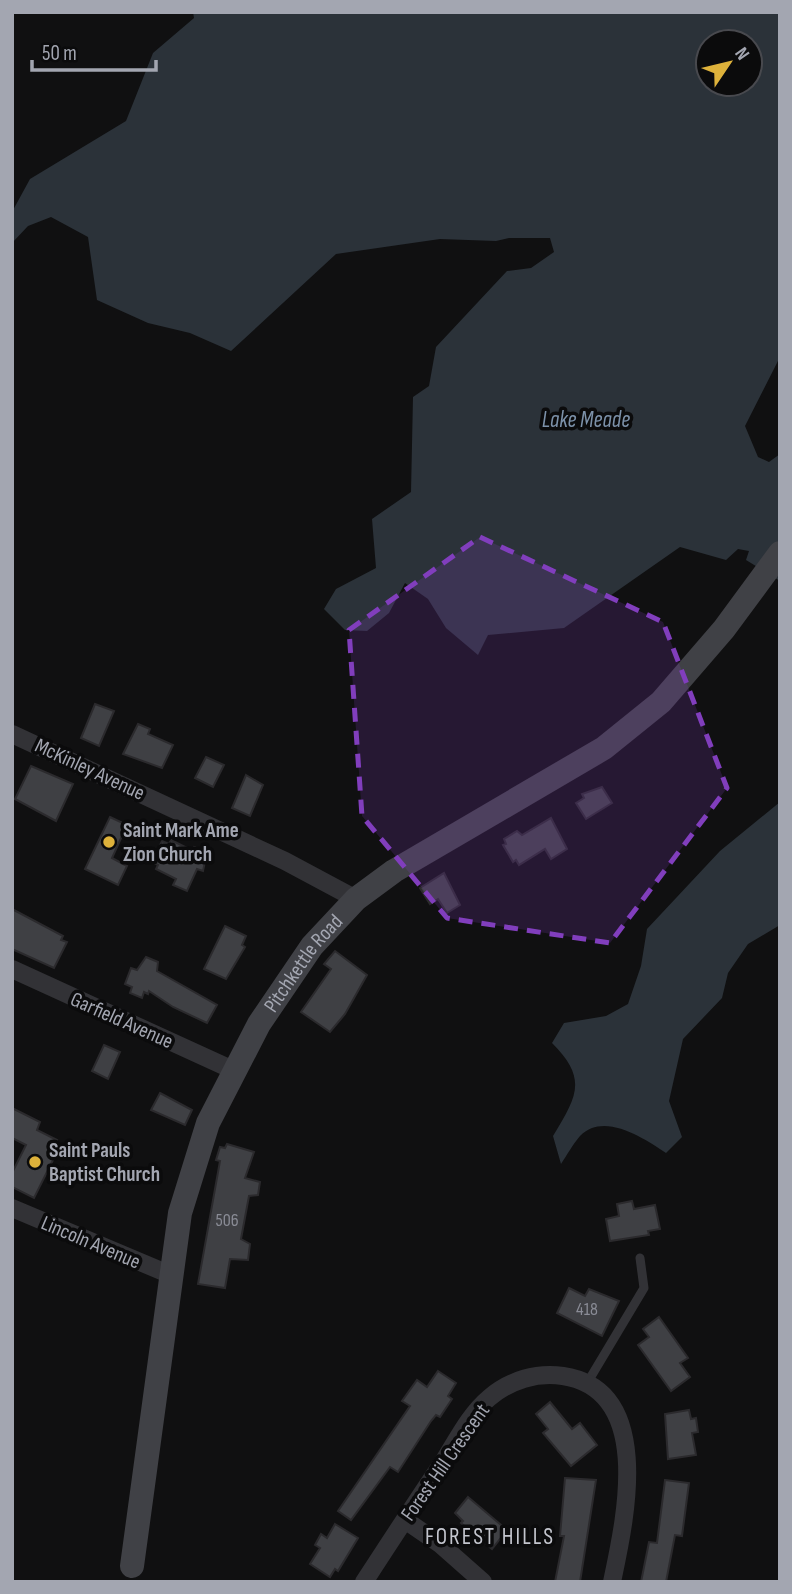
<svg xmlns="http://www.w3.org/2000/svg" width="792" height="1594" viewBox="0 0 792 1594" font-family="'Sofia Sans Condensed',sans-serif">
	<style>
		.water { fill: #2b3239; fill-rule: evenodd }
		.building { fill: #3f4044; stroke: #2b2a2d; stroke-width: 2 }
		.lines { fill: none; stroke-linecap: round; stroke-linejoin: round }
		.service { stroke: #323236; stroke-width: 9 }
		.minor { stroke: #323236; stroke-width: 18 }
		.secondary { stroke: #404146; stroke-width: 24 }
		.marked { fill: #813ebd; fill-opacity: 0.2; stroke: #813ebd; stroke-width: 5; stroke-dasharray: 14 9; stroke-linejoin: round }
		.poi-dot { fill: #deb23b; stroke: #0b0b0c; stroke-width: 2.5 }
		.labels { text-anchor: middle; stroke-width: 7; stroke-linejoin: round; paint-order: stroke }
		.number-label { font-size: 18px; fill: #8a8c96 }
		.street-label { font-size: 21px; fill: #a3a6b1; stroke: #0b0b0c }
		.poi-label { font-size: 21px; font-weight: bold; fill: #a3a6b1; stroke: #0b0b0c; text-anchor: start }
		.water-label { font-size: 23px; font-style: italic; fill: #7c91a9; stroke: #0b0b0c }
		.neighbourhood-label { font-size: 23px; letter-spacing: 2px; fill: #c3c5cd; stroke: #0b0b0c }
	</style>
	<rect width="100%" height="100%" fill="#101011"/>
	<g class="water">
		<path d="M 193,12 L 780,12 L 780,357 L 745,426 L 758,457 L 769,462 L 780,454 L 780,581 L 746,560 L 749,551 L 738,549 L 726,560 L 680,547 L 564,628 L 488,635 L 478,655 L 446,628 L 428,599 L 405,583 L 389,613 L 367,631 L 345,630 L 324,609 L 336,589 L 376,568 L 372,519 L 411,492 L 413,397 L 429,386 L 436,347 L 507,271 L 531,268 L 554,252 L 550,238 L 509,238 L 496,241 L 440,239 L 336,254 L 231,351 L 190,333 L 148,323 L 97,300 L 88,237 L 51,217 L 28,226 L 12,243 L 12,212 L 30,179 L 126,121 L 153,53 L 194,18 ZM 708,42 L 750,42 L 750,84 L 708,84 Z"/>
		<path d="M 780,802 L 780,925 L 748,944 L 728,973 L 722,998 L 683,1039 L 669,1101 L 682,1137 L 666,1153 C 645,1139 604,1111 580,1136 C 573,1144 567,1155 561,1164 L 553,1136 C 577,1096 588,1079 552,1043 L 564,1023 L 606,1016 L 628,1004 L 641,966 L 647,929 L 720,851 Z"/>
	</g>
	<g class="building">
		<polygon points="95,704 114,711 99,746 81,738"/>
		<polygon points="138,724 150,729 148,734 173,745 162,768 123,754"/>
		<polygon points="206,757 224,765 213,787 195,778"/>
		<polygon points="31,766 73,784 56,821 15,799"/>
		<polygon points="246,775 263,785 250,816 232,808"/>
		<polygon points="602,787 612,803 586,819 576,803 584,798 582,794"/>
		<polygon points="110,817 127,825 112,858 127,866 118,885 85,869"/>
		<polygon points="551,818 567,849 551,859 545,849 519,865 516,860 513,862 503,845 506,844 504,839 517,831 522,835"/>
		<polygon points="171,840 193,851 194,847 207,852 203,871 197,869 187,891 173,885 176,879 156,869 158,865 152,862 162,841 169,844"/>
		<polygon points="444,873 460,905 447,913 438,899 430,904 420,888"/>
		<polygon points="12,909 63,936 61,940 67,942 54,968 12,949"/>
		<polygon points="225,926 246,936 242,945 245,947 226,979 204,969"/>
		<polygon points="335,951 367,975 345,1014 330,1032 301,1012 331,969 324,964"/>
		<polygon points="146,957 158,962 157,971 217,1005 207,1023 173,1007 149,991 148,994 144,992 142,998 130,993 132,987 125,984 131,968 137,970"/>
		<polygon points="104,1045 120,1052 108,1079 92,1071"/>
		<polygon points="160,1093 192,1110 185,1125 151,1110"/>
		<polygon points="12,1108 40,1122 37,1130 57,1140 53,1148 58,1150 34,1198 12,1187 12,1173 26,1145 12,1138"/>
		<polygon points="227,1144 254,1152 245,1178 260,1182 258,1195 249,1196 241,1239 250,1244 248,1260 230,1259 225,1288 198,1284 220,1161 216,1160 220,1147 225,1148"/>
		<polygon points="632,1201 634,1209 655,1205 660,1229 648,1231 649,1235 610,1241 606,1219 619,1216 617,1204"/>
		<polygon points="569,1288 585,1296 589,1289 619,1301 602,1336 557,1313"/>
		<polygon points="659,1317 688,1358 680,1363 690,1377 671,1391 638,1345 649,1337 643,1329"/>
		<polygon points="438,1371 456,1383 448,1396 452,1399 440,1417 436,1415 431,1421 398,1472 390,1467 351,1520 338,1511 410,1406 402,1401 417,1380 427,1387"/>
		<polygon points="550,1402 572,1429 580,1423 597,1445 571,1466 543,1433 548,1429 536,1414"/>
		<polygon points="689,1410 691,1419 696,1418 698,1432 692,1433 696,1455 668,1459 665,1414"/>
		<polygon points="565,1478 596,1480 580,1582 555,1582 564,1536 560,1536"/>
		<polygon points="665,1480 689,1483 682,1536 675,1535 666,1582 641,1582 649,1542 657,1543"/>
		<polygon points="468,1497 507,1530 492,1549 461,1523 463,1521 455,1513"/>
		<polygon points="335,1524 358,1538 338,1571 335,1569 330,1577 310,1564 320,1548 315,1545 321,1534 327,1538"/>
	</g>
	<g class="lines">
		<polyline class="service" points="586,1385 644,1288 640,1258"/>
		<g class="minor">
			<polyline points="12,734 285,861 356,899"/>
			<polyline points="12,969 233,1070"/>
			<polyline points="12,1208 171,1275"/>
			<polyline points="405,1520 440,1544 483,1582"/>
			<path d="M 364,1582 C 390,1542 416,1502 443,1462 C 457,1440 469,1415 489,1398 C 510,1380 537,1372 563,1376 C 655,1390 625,1520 612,1582"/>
		</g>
		<path class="secondary" id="s1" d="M 132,1566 L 180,1213 L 208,1123 L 259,1024 L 312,946 L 356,899 L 394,871 L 604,748 L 661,702 L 724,629 L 780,553"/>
	</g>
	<path class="marked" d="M 480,537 L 663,622 L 727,788 L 610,943 L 447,918 L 362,816 L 349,630 Z"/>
	<g class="poi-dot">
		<circle cx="109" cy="842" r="7"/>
		<circle cx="35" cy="1162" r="7"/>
	</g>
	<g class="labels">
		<g class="number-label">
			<text x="227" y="1226">506</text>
			<text x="587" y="1315">418</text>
		</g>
		<g class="street-label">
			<text transform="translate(90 769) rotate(25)" y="7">McKinley Avenue</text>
			<text dy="7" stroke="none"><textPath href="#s1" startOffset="637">Pitchkettle Road</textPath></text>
			<text transform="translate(122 1020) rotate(24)" y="7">Garfield Avenue</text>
			<text transform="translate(91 1242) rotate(23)" y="7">Lincoln Avenue</text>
			<text transform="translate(445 1462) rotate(-55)" y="7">Forest Hill Crescent</text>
		</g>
		<g class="poi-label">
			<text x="123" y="837">Saint Mark Ame<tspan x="123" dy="24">Zion Church</tspan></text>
			<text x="49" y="1157">Saint Pauls<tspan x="49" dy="24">Baptist Church</tspan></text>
		</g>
		<g class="water-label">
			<text x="586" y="427">Lake Meade</text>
		</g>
		<g class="neighbourhood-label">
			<text x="490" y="1544">FOREST HILLS</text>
		</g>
	</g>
	<rect width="792" height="1594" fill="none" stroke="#a3a6b1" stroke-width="28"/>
	<g transform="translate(729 63) rotate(55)"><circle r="33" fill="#0b0b0c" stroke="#48494e" stroke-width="2"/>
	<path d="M0-5L12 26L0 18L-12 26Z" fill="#deb23b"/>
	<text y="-10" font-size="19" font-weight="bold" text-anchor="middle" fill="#a3a6b1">N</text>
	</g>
	<path d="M32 60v10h124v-10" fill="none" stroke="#a3a6b1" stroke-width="3.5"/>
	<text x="42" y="60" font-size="21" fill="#a3a6b1" stroke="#0b0b0c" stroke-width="5" paint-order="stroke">50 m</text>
</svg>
